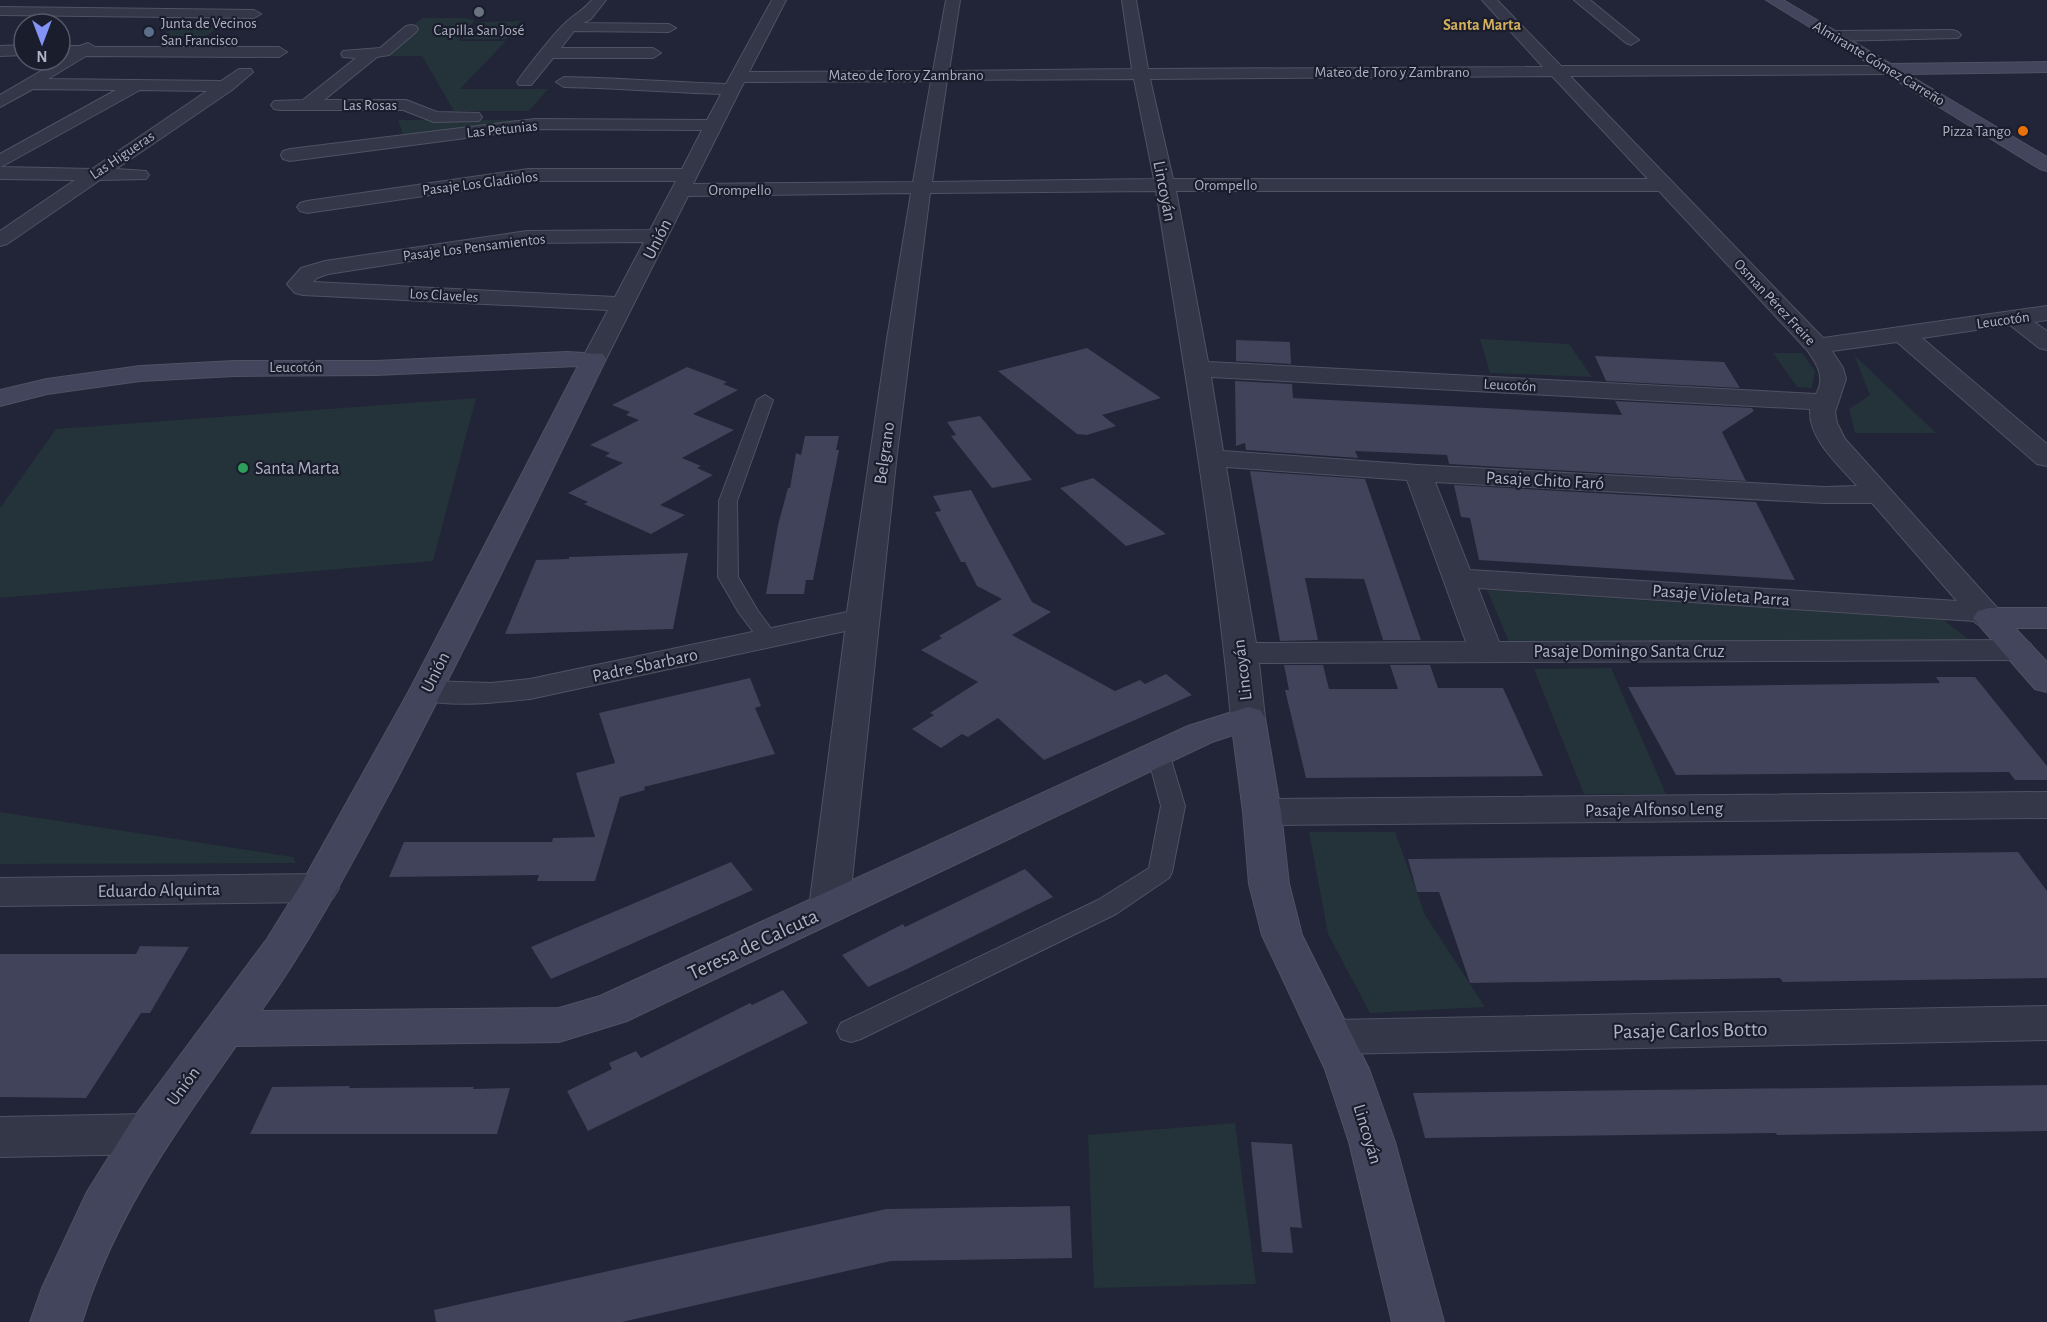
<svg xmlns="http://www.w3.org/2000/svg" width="2047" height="1322" viewBox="0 0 2047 1322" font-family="'Alegreya Sans',sans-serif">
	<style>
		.green { fill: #243239 }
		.building { fill: #404359 }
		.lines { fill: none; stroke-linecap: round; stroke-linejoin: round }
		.lane-casing { stroke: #4f5262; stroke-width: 2 }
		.street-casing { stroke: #4f5262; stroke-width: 2 }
		.secondary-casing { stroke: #4f5262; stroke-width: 2 }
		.lane { fill: #343748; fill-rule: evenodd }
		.street { fill: #343748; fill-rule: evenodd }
		.secondary { fill: #42455b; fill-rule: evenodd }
		.worship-dot { fill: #6b7280; stroke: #1a1d2c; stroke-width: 2 }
		.service-dot { fill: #5c6f8a; stroke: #1a1d2c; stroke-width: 2 }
		.food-dot { fill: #e8710a; stroke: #1a1d2c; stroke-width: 2 }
		.leisure-dot { fill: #2e9e5b; stroke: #1a1d2c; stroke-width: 2 }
		.labels { text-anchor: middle; stroke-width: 4.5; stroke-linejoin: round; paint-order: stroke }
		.far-poi-label { font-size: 15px; fill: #afb1c4; stroke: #1a1d2c; text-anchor: start }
		.far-street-label { font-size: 15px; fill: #afb1c4; stroke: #1a1d2c }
		.far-neighbourhood-label { font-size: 16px; font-weight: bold; fill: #d1ad5d; stroke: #1a1d2c }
		.street-label { font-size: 18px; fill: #afb1c4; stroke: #1a1d2c }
		.poi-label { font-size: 18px; fill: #afb1c4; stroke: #1a1d2c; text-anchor: start }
		.near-street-label { font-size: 21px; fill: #afb1c4; stroke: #1a1d2c }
	</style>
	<rect width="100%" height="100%" fill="#212537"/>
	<g class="green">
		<polygon points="422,18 464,18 475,20 458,41 506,41 460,89 548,89 529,111 454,111 422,56 379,56"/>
		<polygon points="521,21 506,39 462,39 479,22"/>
		<polygon points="173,28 218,28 206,36 160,36"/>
		<polygon points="398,120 526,120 524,122 404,137"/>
		<polygon points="1480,339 1569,344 1592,377 1490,373"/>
		<polygon points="1773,353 1802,353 1815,371 1812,388 1797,387"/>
		<polygon points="1854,355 1936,433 1855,433 1849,409 1870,395"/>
		<polygon points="476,398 433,561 0,598 0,508 56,429"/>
		<polygon points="1487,590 1944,620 1970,641 1509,642"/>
		<polygon points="1611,668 1666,794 1584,794 1534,669"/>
		<polygon points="0,812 293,857 296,863 0,864"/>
		<polygon points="1309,832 1395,832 1425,915 1485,1007 1370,1013 1328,934"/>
		<polygon points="1235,1123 1256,1284 1094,1288 1088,1135"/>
	</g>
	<g class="building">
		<polygon points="1236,340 1290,342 1291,364 1236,361"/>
		<polygon points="1087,348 1161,398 1102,415 1116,426 1087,435 1077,434 998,371"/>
		<polygon points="1595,356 1724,362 1740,388 1606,381"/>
		<polygon points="687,367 727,382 723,384 738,390 693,414 734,430 682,458 701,466 697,468 713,475 660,505 685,515 651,534 584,504 588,502 568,493 623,463 605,456 610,453 590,445 639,420 626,415 630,412 612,405"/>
		<polygon points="1235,381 1292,384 1293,398 1330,400 1622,415 1615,401 1752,408 1754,411 1722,432 1746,481 1449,464 1447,455 1355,451 1358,458 1246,450 1245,443 1236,446"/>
		<polygon points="980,416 1032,480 992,488 951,436 956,435 947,422"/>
		<polygon points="805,436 839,436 836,450 839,450 813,580 806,580 804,594 766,594 778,525 788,488 790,488 796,453 801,455"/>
		<polygon points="1250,471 1365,479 1421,640 1383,640 1364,579 1305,578 1318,640 1280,641"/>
		<polygon points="1093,478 1166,534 1126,546 1060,488"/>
		<polygon points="1454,485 1756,502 1795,580 1479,560 1470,518 1461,517"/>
		<polygon points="971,490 1032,602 1051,612 1012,635 1115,691 1140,680 1145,684 1166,674 1192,695 1044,760 998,718 968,737 962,734 941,748 912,729 934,715 930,713 978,682 921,650 942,638 939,636 1002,599 977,586 965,562 961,562 935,512 941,511 933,496"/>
		<polygon points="688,553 673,629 505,634 536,560 569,559 569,557"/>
		<polygon points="1284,665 1323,665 1329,689 1398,689 1390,665 1430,665 1438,688 1503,688 1543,776 1306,778 1285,690 1289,690"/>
		<polygon points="1936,677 1975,677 2047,766 2047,780 2015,780 2009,772 1676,775 1628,687 1940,683"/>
		<polygon points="750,678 761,706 755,708 775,754 644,787 645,790 620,797 595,881 537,881 539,875 389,877 404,842 552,842 553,838 595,837 576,773 615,763 599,713"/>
		<polygon points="2018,852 2047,891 2047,978 1783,982 1780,978 1470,983 1439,892 1417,892 1408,859"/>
		<polygon points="731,862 753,890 593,961 551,979 531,947"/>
		<polygon points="1025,869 1053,897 907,969 868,987 842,955 903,924 905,927"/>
		<polygon points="140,946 189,947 150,1013 141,1013 86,1098 0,1097 0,954 136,954"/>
		<polygon points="783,990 808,1023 588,1131 567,1091 612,1069 609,1063 636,1051 641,1058 750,1003 752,1005"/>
		<polygon points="2047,1085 2047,1131 1777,1135 1776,1133 1425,1138 1413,1093"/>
		<polygon points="350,1086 349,1088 474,1087 473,1089 510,1088 497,1134 250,1134 272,1087"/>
		<polygon points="1251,1142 1292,1144 1302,1228 1290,1227 1293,1253 1262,1252"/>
		<polygon points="1070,1206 1072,1258 891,1261 622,1322 436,1322 434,1310 886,1209"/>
	</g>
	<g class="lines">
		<defs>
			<g id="lane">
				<polygon points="765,395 773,400 737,501 738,577 758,611 778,638 775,642 768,644 761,642 739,613 718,577 719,501 757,400"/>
				<polygon points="1158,746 1166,748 1169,753 1185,806 1172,872 1169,878 1116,914 861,1039 851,1042 841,1039 837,1031 841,1023 1098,900 1149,868 1161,806 1147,753 1150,748"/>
			</g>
			<g id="street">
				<path d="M 592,0 L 606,0 L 591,19 L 583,23 L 669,24 L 676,28 L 669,32 L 574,31 L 561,48 L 653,48 L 661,53 L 653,58 L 553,58 L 531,85 L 519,85 L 517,82 C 526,69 559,26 571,18 C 579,12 585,8 592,0 Z"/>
				<path d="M 772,0 L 786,0 L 749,72 L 933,71 L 946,0 L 960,0 L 949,71 L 1132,69 L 1122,0 L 1136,0 L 1148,69 L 1543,67 L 1482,0 L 1497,0 L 1561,66 L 1896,66 L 1898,69 L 1890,74 L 1570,76 L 1823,338 L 2047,306 L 2047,320 L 2034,322 L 2047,331 L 2047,350 L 2039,348 L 2010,325 L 1922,338 L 2047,444 L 2047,466 L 2037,464 L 1897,342 L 1832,351 L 1843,368 L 1846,379 L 1835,412 L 1837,423 L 1845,439 L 2000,611 L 2005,618 L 2000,625 C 1991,627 1981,629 1974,621 L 1478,588 L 1499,642 L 2018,640 L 2030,643 L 2034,650 L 2030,657 L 2018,660 L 1259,663 L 1265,718 L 1260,726 L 1248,729 L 1236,726 L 1231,718 C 1214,541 1184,366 1156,191 L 930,193 L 897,453 L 849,908 L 843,918 L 829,923 L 815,918 L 809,908 L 845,631 L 530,699 C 493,703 451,708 414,698 L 409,691 L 414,684 L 426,681 L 491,683 L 530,679 L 847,612 L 887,339 L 911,193 L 688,196 L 606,359 L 603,364 L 594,366 L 585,364 L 582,359 L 608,310 L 303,295 L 295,293 L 287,284 L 301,268 L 325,261 L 527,231 L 650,230 L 676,181 L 528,181 L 307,213 L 300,211 L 297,207 L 300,203 L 307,201 L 528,169 L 682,169 L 702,130 L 535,129 L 290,161 L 283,159 L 281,155 L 283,151 L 290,149 L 535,119 L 707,120 L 721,94 C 668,92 617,88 564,87 L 556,82 L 564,77 C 618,78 672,82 726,84 ZM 1552,76 L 1648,179 L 1173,179 L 1150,79 ZM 1134,79 L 1154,179 L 932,182 L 947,80 ZM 931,81 L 913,182 L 693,184 L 744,82 ZM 1176,191 L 1659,191 L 1807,350 C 1817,364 1826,377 1816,394 L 1208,362 ZM 644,242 L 615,297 L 313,282 L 317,278 L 328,274 L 527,243 ZM 1211,377 L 1810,409 C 1808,439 1839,465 1857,486 L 1824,487 L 1418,465 L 1223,451 ZM 1226,467 L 1407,480 L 1466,642 L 1256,643 ZM 1435,482 L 1824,503 L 1872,503 L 1957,601 L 1470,570 Z"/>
				<polygon points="1574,0 1590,0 1639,40 1631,45 1626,43"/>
				<polygon points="0,7 254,10 261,14 254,18 0,15"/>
				<polygon points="411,25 416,26 418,29 416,32 389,55 377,57 324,100 406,100 437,112 479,113 482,117 479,121 434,122 403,110 280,110 274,109 271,105 274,101 303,100 356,58 343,57 341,54 343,51 380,48 406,26"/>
				<polygon points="1953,30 1958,32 1961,35 1958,38 1834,41 1826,36 1834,31"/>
				<path d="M 88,43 L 95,47 L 279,47 L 287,52 L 279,57 L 86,56 L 48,79 L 221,81 L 239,69 L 251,69 L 253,72 L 232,90 L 116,169 L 146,171 L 149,175 L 146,179 L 100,180 L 7,244 L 0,246 L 0,231 L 75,180 L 0,179 L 0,154 L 116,90 L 33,89 L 0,107 L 0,95 L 60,60 L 64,56 L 60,56 L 60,46 L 80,46 ZM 140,90 L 207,91 L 92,169 L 1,167 Z"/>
				<polygon points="24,45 24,55 0,56 0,46"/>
				<polygon points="2047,792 2047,818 1262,825 1249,821 1243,812 1249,803 1262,799"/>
				<polygon points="319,874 333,878 339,888 333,898 319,902 0,906 0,878"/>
				<polygon points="2047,1006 2047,1040 1333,1054 1318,1049 1311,1037 1318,1025 1333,1020"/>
				<polygon points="148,1114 164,1120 171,1134 164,1148 148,1154 0,1157 0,1117"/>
			</g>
			<g id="secondary">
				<polygon points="1766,0 1783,0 1891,64 2047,62 2047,72 1907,74 2047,157 2047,171 2040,169"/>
				<path d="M 567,352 L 603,354 L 606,359 C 538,499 470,639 398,777 C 355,857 314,937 261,1011 L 559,1008 L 600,996 L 1188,726 L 1248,707 L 1260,710 L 1265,718 L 1281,812 L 1289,884 L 1302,935 L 1369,1069 L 1395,1142 L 1444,1322 L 1392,1322 L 1349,1142 L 1325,1069 L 1262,935 L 1249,884 L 1243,812 L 1233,735 L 1212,742 L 627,1021 L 559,1042 L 236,1046 C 174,1134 114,1217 82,1322 L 30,1322 L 42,1288 L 87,1192 L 132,1120 L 267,939 L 303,881 L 409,691 L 578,366 L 376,375 L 234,376 L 140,381 L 47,394 L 0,406 L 0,390 L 47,379 L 140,366 L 234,361 L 376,361 Z"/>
				<polygon points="1989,608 2047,608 2047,628 2015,628 2047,662 2047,692 2035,689 1973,618 1978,611"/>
			</g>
		</defs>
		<use href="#lane" class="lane-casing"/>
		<use href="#street" class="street-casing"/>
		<use href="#secondary" class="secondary-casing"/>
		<use href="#lane" class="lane"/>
		<use href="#street" class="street"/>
		<use href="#secondary" class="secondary"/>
	</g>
	<circle class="worship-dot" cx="479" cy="12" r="6"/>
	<circle class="service-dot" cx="149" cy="32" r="6"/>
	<circle class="food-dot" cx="2023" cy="131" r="6"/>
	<circle class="leisure-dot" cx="243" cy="468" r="6"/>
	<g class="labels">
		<g class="far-poi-label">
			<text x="161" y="28">Junta de Vecinos<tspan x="161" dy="17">San Francisco</tspan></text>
			<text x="479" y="35" text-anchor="middle">Capilla San José</text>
			<text x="2011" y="136" text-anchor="end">Pizza Tango</text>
		</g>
		<g class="far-street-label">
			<text transform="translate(1879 63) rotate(31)" y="5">Almirante Gómez Carreño</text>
			<text x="1392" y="77">Mateo de Toro y Zambrano</text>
			<text x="906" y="80">Mateo de Toro y Zambrano</text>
			<text x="370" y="110">Las Rosas</text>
			<text transform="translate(502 129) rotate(-6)" y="5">Las Petunias</text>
			<text transform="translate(122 155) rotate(-34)" y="5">Las Higueras</text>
			<text transform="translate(480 183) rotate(-7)" y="5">Pasaje Los Gladiolos</text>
			<text x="1226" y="190">Orompello</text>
			<text x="740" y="195">Orompello</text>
			<text transform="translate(474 247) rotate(-7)" y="5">Pasaje Los Pensamientos</text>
			<text transform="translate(444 295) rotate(3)" y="5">Los Claveles</text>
			<text transform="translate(1775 302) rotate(47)" y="5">Osman Pérez Freire</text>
			<text transform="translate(2003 320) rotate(-8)" y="5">Leucotón</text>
			<text x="296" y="372">Leucotón</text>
			<text transform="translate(1510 385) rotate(3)" y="5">Leucotón</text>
		</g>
		<g class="far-neighbourhood-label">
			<text x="1482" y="30">Santa Marta</text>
		</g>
		<g class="street-label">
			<text transform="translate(1165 191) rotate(79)" y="6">Lincoyán</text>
			<text transform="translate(657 239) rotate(-63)" y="6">Unión</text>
			<text transform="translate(884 453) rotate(-82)" y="6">Belgrano</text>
			<text transform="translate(1545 480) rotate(3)" y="6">Pasaje Chito Faró</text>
			<text transform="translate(1721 595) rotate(4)" y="6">Pasaje Violeta Parra</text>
			<text x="1629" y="657">Pasaje Domingo Santa Cruz</text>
			<text transform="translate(645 665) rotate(-12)" y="6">Padre Sbarbaro</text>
			<text transform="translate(1242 670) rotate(-97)" y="6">Lincoyán</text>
			<text transform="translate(435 672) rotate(-63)" y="6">Unión</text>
			<text transform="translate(1654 809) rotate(-1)" y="6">Pasaje Alfonso Leng</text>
			<text transform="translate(159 890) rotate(-1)" y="6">Eduardo Alquinta</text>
			<text transform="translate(183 1086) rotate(-54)" y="6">Unión</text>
			<text transform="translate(1368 1134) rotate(73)" y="6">Lincoyán</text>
		</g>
		<g class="poi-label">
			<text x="255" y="474">Santa Marta</text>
		</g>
		<g class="near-street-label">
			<text transform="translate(753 944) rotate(-25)" y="7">Teresa de Calcuta</text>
			<text transform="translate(1690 1030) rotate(-1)" y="7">Pasaje Carlos Botto</text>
		</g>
	</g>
	<g transform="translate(42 42) rotate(180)"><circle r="28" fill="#1a1d2c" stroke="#565869" stroke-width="1.5"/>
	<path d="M0-4.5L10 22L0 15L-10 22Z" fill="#8292f6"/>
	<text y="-9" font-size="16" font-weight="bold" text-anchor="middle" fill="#afb1c4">N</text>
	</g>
</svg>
